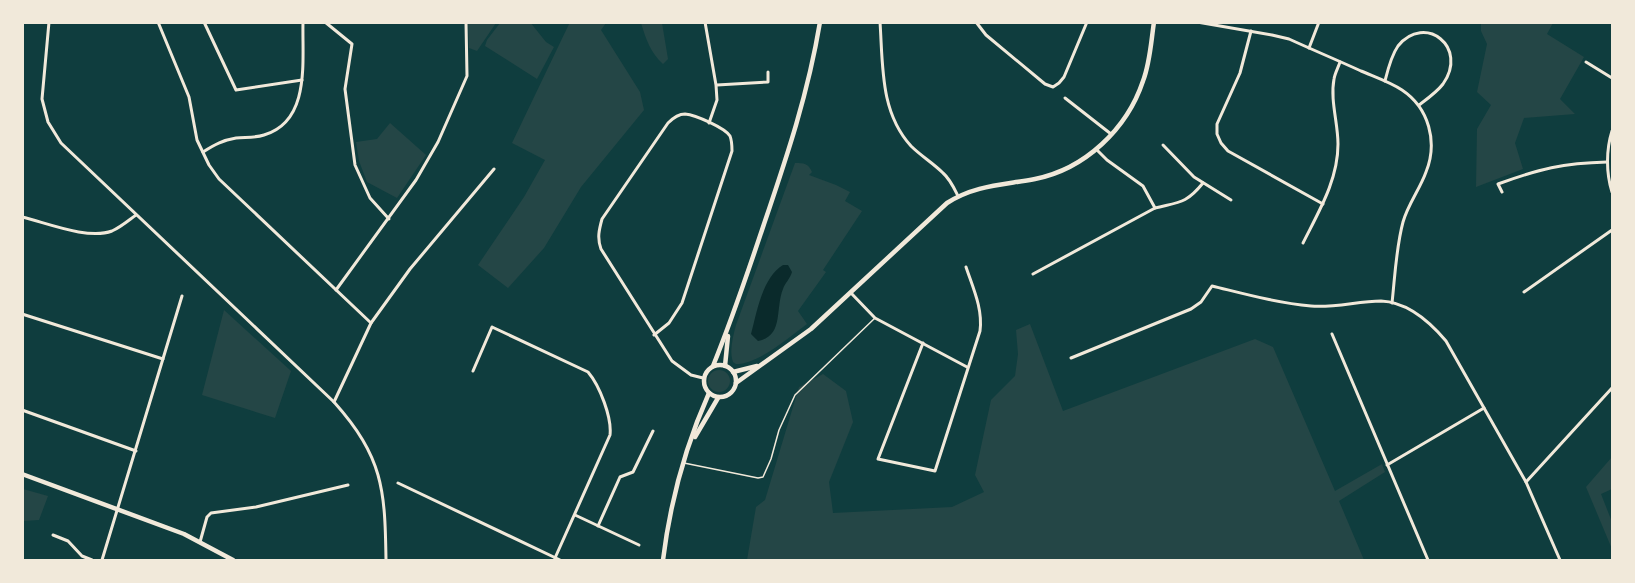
<svg xmlns="http://www.w3.org/2000/svg" width="1635" height="583" viewBox="0 0 1635 583" font-family="Signika,sans-serif">
	<style>
		.green { fill: #244646 }
		.water { fill: #0a2a2b }
		.lines { fill: none; stroke-linecap: round; stroke-linejoin: round }
		.service { stroke: #f1e9da; stroke-width: 1.5 }
		.minor { stroke: #f1e9da; stroke-width: 3 }
		.tertiary { stroke: #f1e9da; stroke-width: 4.5 }
	</style>
	<rect width="100%" height="100%" fill="#0f3d3e"/>
	<g class="green">
		<polygon points="530,22 546,42 554,47 537,79 485,46 487,40 500,23"/>
		<polygon points="570,22 606,23 601,30 640,92 644,110 581,187 544,248 508,288 478,265 524,197 545,160 512,143"/>
		<polygon points="468,23 496,23 477,51 469,48"/>
		<path d="M 641,23 L 662,23 L 668,59 L 663,64 C 650,52 646,39 641,23 Z"/>
		<polygon points="1481,23 1553,23 1547,34 1584,57 1560,99 1575,114 1524,118 1515,143 1523,169 1476,187 1477,129 1491,105 1477,92 1487,44 1481,31"/>
		<polygon points="390,123 426,155 397,198 367,182 359,161 356,142 377,139"/>
		<path d="M 795,163 C 804,163 808,163 812,172 L 809,175 L 836,185 L 850,192 L 845,201 L 862,211 L 823,270 L 826,272 L 798,311 L 807,324 C 789,337 759,364 736,364 L 733,362 C 729,350 733,337 736,325 Z"/>
		<polygon points="224,310 291,371 275,418 202,395"/>
		<polygon points="1030,324 1063,411 1255,339 1273,347 1335,491 1382,464 1385,472 1339,501 1364,560 747,560 756,507 765,500 799,387 823,374 846,391 853,422 829,482 833,513 952,507 984,492 975,475 991,400 1015,376 1018,354 1016,330"/>
		<circle cx="719" cy="381" r="11"/>
		<polygon points="1612,457 1612,489 1601,494 1612,522 1612,549 1586,487"/>
		<polygon points="23,489 48,496 39,520 23,521"/>
	</g>
	<path class="water" d="M 783,265 L 788,265 L 792,272 C 790,279 785,283 783,289 C 775,309 784,336 758,341 L 751,334 C 757,312 762,278 783,265 Z"/>
	<g class="lines">
		<polyline class="service" points="684,463 758,478 763,477 771,459 779,430 795,395 875,318"/>
		<g class="minor">
			<path d="M 49,22 L 42,99 L 48,122 L 61,143 L 334,402 C 383,457 385,489 386,560"/>
			<polyline points="158,22 189,97 197,140 209,165 219,179 371,323"/>
			<polyline points="204,22 236,90 302,80"/>
			<polyline points="325,22 352,44 345,89 355,165 370,198 389,219"/>
			<polyline points="705,22 716,85 717,100 709,123"/>
			<path d="M 880,22 C 883,66 880,112 911,146 C 921,156 933,163 943,173 C 950,179 954,188 958,196"/>
			<polyline points="976,22 986,35 1045,84 1053,87 1059,83 1064,77 1087,22"/>
			<path d="M 1197,22 L 1272,35 L 1289,39 C 1313,50 1337,60 1361,71 C 1375,77 1390,82 1402,90 C 1429,108 1438,142 1426,172 C 1420,189 1408,204 1403,222 C 1396,248 1395,276 1392,303"/>
			<polyline points="1251,31 1240,73 1217,124 1217,134 1221,143 1228,151 1323,204"/>
			<polyline points="1309,48 1319,22"/>
			<polyline points="1586,62 1612,78"/>
			<path d="M 1385,81 C 1388,69 1391,56 1398,46 C 1425,13 1469,47 1443,84 C 1437,92 1427,99 1419,105"/>
			<polyline points="717,85 768,82 768,72"/>
			<polyline points="1065,98 1111,134"/>
			<path d="M 1612,131 C 1606,150 1606,173 1612,192"/>
			<polyline points="1163,145 1194,177 1231,200"/>
			<polyline points="1096,149 1107,160 1143,186 1155,208"/>
			<path d="M 203,152 C 214,145 223,140 236,138 C 245,137 255,138 264,135 C 311,121 302,61 303,22"/>
			<path d="M 1502,192 L 1498,184 C 1539,169 1563,163 1607,162"/>
			<path d="M 22,217 C 47,223 88,240 112,231 C 121,227 129,220 136,215"/>
			<path d="M 1303,243 C 1319,211 1338,180 1338,144 C 1338,123 1330,100 1334,79 C 1335,73 1338,68 1340,62"/>
			<path d="M 1033,274 L 1155,208 C 1179,202 1186,204 1203,183"/>
			<polyline points="336,290 416,180 438,142 467,76 466,22"/>
			<polyline points="1524,292 1612,230"/>
			<polyline points="851,293 875,318 967,367"/>
			<polyline points="22,314 163,359"/>
			<polyline points="1332,334 1428,560"/>
			<path d="M 654,335 L 669,323 L 682,303 L 732,151 C 732,146 732,141 730,136 C 725,128 696,115 685,114 C 678,114 673,118 668,123 L 602,219 C 599,230 597,238 601,249 L 672,361 L 691,375 L 703,378"/>
			<path d="M 923,343 L 878,459 L 935,471 L 980,331 C 983,309 973,288 966,267"/>
			<path d="M 1071,358 L 1191,309 L 1201,302 L 1212,286 C 1245,294 1277,303 1311,306 C 1335,308 1358,301 1381,301 C 1408,302 1430,322 1446,341 L 1526,482 L 1560,560"/>
			<path d="M 473,371 L 492,327 L 588,372 C 600,386 612,418 610,435 L 555,558"/>
			<polyline points="334,402 371,323 410,269 494,169"/>
			<polyline points="22,410 136,451"/>
			<polyline points="1387,465 1484,408"/>
			<polyline points="1526,482 1612,388"/>
			<polyline points="398,483 560,560"/>
			<polyline points="575,515 639,545"/>
			<polyline points="598,526 620,477 633,472 653,431"/>
			<polyline points="53,535 68,541 82,556 92,560"/>
			<polyline points="200,542 207,517 211,513 256,507 348,485"/>
			<polyline points="102,560 182,296"/>
		</g>
		<g class="tertiary">
			<circle cx="720" cy="381" r="16"/>
			<path d="M 713,366 C 732,319 748,272 764,224 C 787,156 808,94 820,22"/>
			<polyline points="725,366 728,336"/>
			<polyline points="733,372 757,366"/>
			<path d="M 736,383 L 811,329 L 947,203 C 975,185 1003,185 1035,179 C 1085,169 1127,129 1143,81 C 1150,63 1151,42 1154,22"/>
			<polyline points="695,437 718,398"/>
			<polyline points="22,474 184,534 233,560"/>
			<path d="M 663,560 C 670,503 685,447 709,393"/>
		</g>
	</g>
	<rect width="1635" height="583" fill="none" stroke="#f1e9da" stroke-width="48"/>
</svg>
